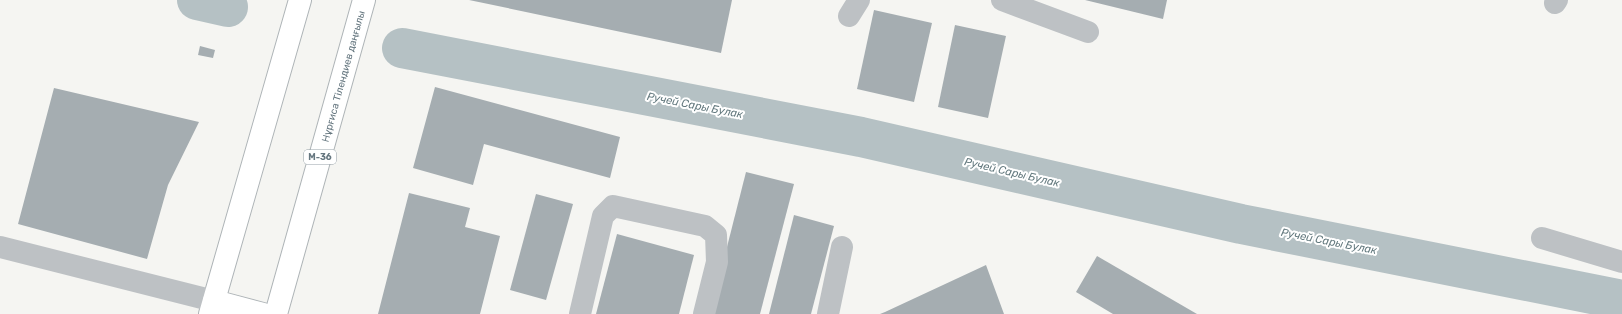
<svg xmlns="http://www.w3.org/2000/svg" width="1622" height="314" viewBox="0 0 1622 314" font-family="Rubik,sans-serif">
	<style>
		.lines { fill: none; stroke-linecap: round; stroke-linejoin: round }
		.river { stroke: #b5c1c4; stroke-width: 40 }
		.building { fill: #a5adb1 }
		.major-casing { stroke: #aeb4b7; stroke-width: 24 }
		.minor { stroke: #bdc1c4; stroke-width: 22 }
		.major { stroke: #fff; stroke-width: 22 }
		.labels { text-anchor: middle; stroke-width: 4; stroke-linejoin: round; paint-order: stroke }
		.shield { fill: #fff; stroke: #95a0a7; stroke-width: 1 }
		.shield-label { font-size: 9px; font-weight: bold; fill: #677881 }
		.street-label { font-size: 10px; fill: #677881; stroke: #fff }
		.water-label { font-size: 11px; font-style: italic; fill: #63797e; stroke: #fff }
	</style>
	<rect width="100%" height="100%" fill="#f5f5f2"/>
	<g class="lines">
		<g class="river">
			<polyline points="197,0 228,7"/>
			<polyline points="402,48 861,137 1241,224 1622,300"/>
		</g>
	</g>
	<g class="building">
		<polygon points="469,0 732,0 721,53"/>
		<polygon points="1085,0 1167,0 1163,19"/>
		<polygon points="874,10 932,23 914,102 857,89"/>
		<polygon points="955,25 1006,36 988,118 938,107"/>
		<polygon points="200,46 215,50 213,58 198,55"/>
		<polygon points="435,87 620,137 610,178 484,144 473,185 413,168"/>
		<polygon points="54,88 199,122 168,185 147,259 18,224"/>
		<polygon points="746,172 794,184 760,314 710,314"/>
		<polygon points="409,193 470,208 465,227 500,236 480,314 378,314"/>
		<polygon points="536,194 573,204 546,300 510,290"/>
		<polygon points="794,215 834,226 811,314 769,314"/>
		<polygon points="617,234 694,255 679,314 596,314"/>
		<polygon points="1097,256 1197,314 1113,314 1076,292"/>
		<polygon points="986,265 1004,314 880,314 885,312"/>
	</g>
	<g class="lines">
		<defs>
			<g id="major">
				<polyline points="214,301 263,314"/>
				<polyline points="210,314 300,0"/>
				<path id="s1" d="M 276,314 L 364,0"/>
			</g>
		</defs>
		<use href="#major" class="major-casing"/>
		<g class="minor">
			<polyline points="1002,0 1088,32"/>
			<polyline points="1555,3 1557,0"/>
			<polyline points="849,16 859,0"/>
			<polyline points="1542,238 1622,262"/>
			<polyline points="0,247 214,301"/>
			<polyline points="580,314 603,216 613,206 705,226 716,235 717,262 704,314"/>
			<polyline points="828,314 842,247"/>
		</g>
		<use href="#major" class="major"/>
	</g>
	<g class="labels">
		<rect class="shield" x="304" y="150" width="32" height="14" rx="3"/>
		<g class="shield-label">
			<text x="320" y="160">M-36</text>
		</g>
		<g class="street-label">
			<text dy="4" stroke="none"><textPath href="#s1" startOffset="247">Нұрғиса Тілендиев даңғылы</textPath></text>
		</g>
		<g class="water-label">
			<text transform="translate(695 105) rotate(11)" y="4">Ручей Сары Булак</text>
			<text transform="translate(1012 172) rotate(13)" y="4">Ручей Сары Булак</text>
			<text transform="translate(1329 241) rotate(11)" y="4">Ручей Сары Булак</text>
		</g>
	</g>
</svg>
